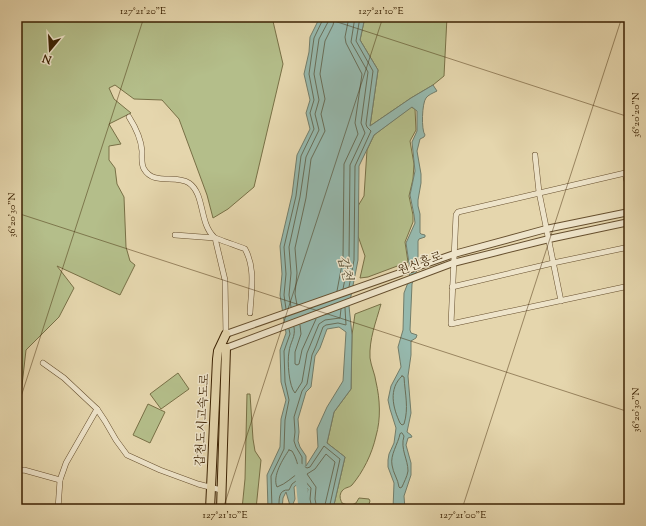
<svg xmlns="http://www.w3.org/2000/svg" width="646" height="526" viewBox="0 0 646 526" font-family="'Sorts Mill Goudy','Noto Serif KR',serif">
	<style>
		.green { fill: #b4be8a; stroke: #787046 }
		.water { fill: #96b9ae; stroke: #727d6a; fill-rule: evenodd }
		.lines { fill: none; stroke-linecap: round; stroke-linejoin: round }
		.shore { stroke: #696e58; stroke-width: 1 }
		.river { stroke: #96b9ae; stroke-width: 11 }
		.minor-casing { stroke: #664f2e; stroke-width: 6 }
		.tertiary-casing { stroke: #664f2e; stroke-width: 8 }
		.primary-casing { stroke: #3c2203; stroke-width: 10 }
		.minor { stroke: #eee4ca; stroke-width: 5 }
		.tertiary { stroke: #eee4ca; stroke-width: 6 }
		.primary { stroke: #e5d6ad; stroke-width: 8 }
		.ticks { fill: none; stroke: #3c2203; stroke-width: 1; stroke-opacity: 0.45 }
		.labels { text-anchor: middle; stroke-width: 3; stroke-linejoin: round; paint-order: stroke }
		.street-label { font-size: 12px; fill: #3c2203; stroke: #eee4ca }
		.water-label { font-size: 13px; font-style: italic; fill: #52482e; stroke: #eee4ca }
		.neatline { fill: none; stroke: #3c2203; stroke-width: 1.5 }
		.ticks-label { font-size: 10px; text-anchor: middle; fill: #3c2203 }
	</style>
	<rect width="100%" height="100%" fill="#e5d6ad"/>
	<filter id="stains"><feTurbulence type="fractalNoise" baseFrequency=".005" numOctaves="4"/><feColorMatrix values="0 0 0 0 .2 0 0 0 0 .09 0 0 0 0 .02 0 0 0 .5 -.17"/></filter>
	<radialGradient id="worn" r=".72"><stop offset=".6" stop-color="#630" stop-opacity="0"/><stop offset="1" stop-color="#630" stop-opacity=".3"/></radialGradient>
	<g class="green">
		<polygon points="17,17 272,17 283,64 254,187 228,209 213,218 207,195 179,119 162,100 134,99 115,85 109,88 114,99 131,113 109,124 121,144 109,146 109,160 115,168 117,184 124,197 126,247 130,261 135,265 120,295 57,266 74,288 59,317 26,350 21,394 17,404"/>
		<polygon points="365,17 447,17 444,76 433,85 411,98 370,126 378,70 360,40"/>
		<polygon points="411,107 415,109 416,130 410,141 414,164 413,179 409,196 413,215 413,222 405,242 408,262 368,277 360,278 365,256 358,236 358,206 364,196 367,150 374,135"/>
		<path d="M 381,304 C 376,322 369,339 370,358 C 371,366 375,374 376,382 C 380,399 381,419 376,436 C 372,454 363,472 352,485 C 349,488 345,487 342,491 C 339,495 340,499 342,503 L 350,506 L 352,509 L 333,509 L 345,457 L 327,443 L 334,412 L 351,389 L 352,335 L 355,314 Z"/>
		<polygon points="178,373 189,389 161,409 150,394"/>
		<polygon points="247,394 250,394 253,439 255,451 261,460 256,509 242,509 245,479"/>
		<polygon points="148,404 165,412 150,443 133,435"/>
		<polygon points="359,498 369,499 370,501 367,509 354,509 352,505 356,503"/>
	</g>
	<path class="water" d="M 320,17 L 365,17 L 360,40 L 378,70 L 370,126 L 411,98 L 433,85 L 437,91 C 433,93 428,95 426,98 C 422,103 421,130 425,135 L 424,137 L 420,139 L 417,151 L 421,174 L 421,183 L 418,200 L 418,206 L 420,214 L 420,233 L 421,234 L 425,235 L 425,237 L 419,239 L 418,241 L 418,267 L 412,284 L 410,330 L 411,333 L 417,335 L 416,338 L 411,341 L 411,355 L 408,376 L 411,413 L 407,432 L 411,435 L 412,437 L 408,438 L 406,445 L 411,463 L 411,475 L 404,496 L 405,509 L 393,509 L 394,483 L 388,467 L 388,460 L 389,454 L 394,443 L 396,428 L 390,409 L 388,400 L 391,386 L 401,367 L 398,347 L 403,330 L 404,293 L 409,280 L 410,270 L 406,243 L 415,223 L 414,215 L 410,195 L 415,171 L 412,142 L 417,131 L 417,111 L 412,107 L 374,135 L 359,166 L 358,260 L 349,306 L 352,335 L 351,389 L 334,412 L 327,443 L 345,457 L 333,509 L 308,509 L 306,499 L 308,489 L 300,482 L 294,487 L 295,499 L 291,509 L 286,492 L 283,498 L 282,509 L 268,509 L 267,475 L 280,447 L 281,419 L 286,400 L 281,382 L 280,350 L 286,333 L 280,295 L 282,274 L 280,246 L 292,195 L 297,155 L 310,129 L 306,113 L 310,100 L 304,74 L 309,52 L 310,37 ZM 339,327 L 346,332 L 343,381 L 327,407 L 317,429 L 318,447 L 306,466 L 306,456 L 300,447 L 298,441 L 299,432 L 298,419 L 306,392 L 311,387 L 315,356 L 320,348 L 327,329 Z"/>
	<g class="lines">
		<g class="shore">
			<polyline points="349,287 354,260 355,166 371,131 367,127 366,124 373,71 356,41 360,17"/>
			<polyline points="343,289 349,259 350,165 365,133 361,123 368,72 351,42 355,17"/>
			<polyline points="337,291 343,259 344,164 358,134 355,123 362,74 346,43 345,37 349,17"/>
			<polyline points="297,305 295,294 297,273 295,248 306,198 311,159 325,131 321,114 325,99 320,74 325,41 333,25 335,17"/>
			<polyline points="291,307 289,295 291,273 289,247 300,197 306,157 319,130 315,114 319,100 314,74 319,39 328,22 329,17"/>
			<polyline points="286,309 284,295 286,274 284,247 296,196 301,156 314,129 310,113 314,100 309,74 314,38 324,17"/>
			<polyline points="300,325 301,334 295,352 295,364 297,365 299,364 302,350 316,319"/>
			<path d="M 294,327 C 296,337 290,342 289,352 C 287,361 289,387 295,393 L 302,382 L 307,353 L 319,324 L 325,320 L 340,318 L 341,309"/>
			<path d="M 402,376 L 404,377 C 405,394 409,408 404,424 L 402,425 L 400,423 C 393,408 388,389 402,376 Z"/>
			<path d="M 402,433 L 404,436 C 400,449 408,459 408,471 C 407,477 404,482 402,487 L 400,488 L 399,487 C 398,479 393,473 392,465 C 390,455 398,444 400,434 Z"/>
			<path d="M 289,450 L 292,451 C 297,459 297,464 300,472 C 292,477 286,484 277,487 C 272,476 283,459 289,450 Z"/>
			<polyline points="272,509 271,476 284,449 285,420 289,400 285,382 284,351 290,334 289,329"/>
			<path d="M 279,509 C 279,500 278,489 289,490 L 292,484 L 300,478 L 304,480 L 311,488 L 310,499 L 312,509"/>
			<polyline points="317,509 315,499 316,487 307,474 315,469 326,454 335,462 324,509"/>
			<polyline points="329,509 340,459 324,446 310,467 307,468 302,465 302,457 296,447 294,441 295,432 294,417 302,391 307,384 312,355 316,346 323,327 326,325 338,323 346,325 345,308"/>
		</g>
		<polyline class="river" points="300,469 304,509"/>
		<defs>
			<g id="minor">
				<path d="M 129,117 C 136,128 141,138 142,151 C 142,157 141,164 144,169 C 154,186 175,174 189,183 C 205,194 199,223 214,237 C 216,239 241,247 245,249 C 256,269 251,291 250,313"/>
				<polyline points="535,155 539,192 561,301"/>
				<polyline points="629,190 625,173 458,212 456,215 451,324 629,286"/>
				<polyline points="175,235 215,238 225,280 226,336"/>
				<polyline points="452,287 553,263 629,247"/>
				<polyline points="43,363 64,378 97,409 105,421 116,440 127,455 160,470 198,484 221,490"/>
				<polyline points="17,471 24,470 60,480"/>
				<polyline points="58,509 60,480 66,463 97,409"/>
			</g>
			<g id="tertiary">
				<polyline points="226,334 454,254 546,229 629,212"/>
				<polyline points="226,348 453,263 549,239 629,222"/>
			</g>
			<g id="primary">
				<polyline points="210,509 217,359 218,351 226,334"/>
				<polyline points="221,509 226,348"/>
			</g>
		</defs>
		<use href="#minor" class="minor-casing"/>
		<use href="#tertiary" class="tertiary-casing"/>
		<use href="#primary" class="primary-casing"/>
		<use href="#minor" class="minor"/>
		<use href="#tertiary" class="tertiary"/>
		<use href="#primary" class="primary"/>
	</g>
	<path class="ticks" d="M 322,17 L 629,117M 17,213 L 629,412M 17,409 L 144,17M 17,508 L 20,509M 223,509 L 383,17M 462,509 L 622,17"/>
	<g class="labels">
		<g class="street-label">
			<text transform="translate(420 263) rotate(-20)" y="4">원신흥로</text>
			<text transform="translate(202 420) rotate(-87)" y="4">갑천도시고속도로</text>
		</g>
		<g class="water-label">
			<text transform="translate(346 268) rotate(76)" y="5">갑천</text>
		</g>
	</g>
	<rect width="646" height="526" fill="none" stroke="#e5d6ad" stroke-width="44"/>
	<g transform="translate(50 50) rotate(198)" stroke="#eee4ca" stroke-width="3" paint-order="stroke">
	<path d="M0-3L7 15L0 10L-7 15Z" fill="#3c2203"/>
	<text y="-6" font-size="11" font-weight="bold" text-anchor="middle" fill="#3c2203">N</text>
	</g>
	<rect x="22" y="22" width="602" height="482" class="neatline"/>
	<g class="ticks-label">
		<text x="143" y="14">127°21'20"E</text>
		<text x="381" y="14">127°21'10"E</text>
		<text transform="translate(635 115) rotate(-90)" y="4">36°20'20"N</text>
		<text transform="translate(11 215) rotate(-90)" y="4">36°20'30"N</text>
		<text transform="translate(635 410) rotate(-90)" y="4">36°20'30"N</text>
		<text x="225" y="518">127°21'10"E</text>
		<text x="463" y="518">127°21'00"E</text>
	</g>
	<rect width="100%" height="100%" filter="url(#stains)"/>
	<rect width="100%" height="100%" fill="url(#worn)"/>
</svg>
